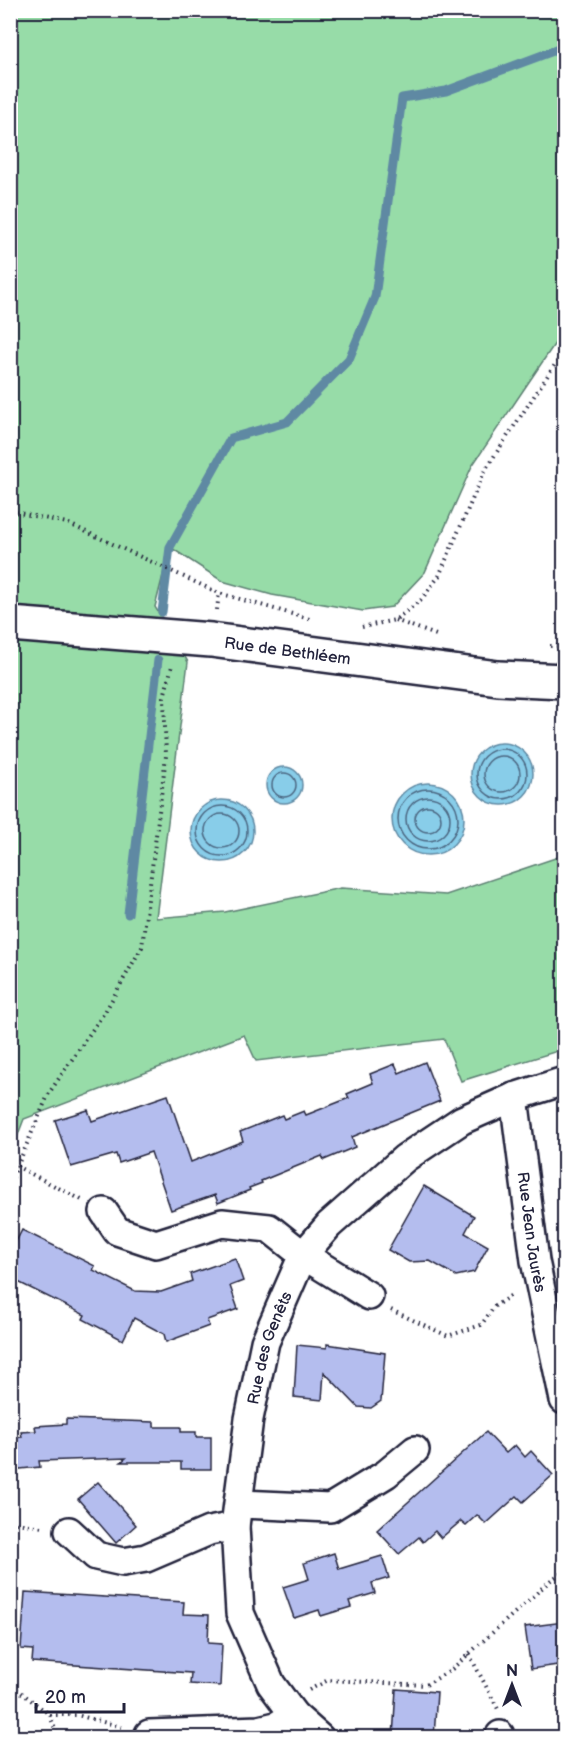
<svg xmlns="http://www.w3.org/2000/svg" width="575" height="1748" viewBox="0 0 575 1748" font-family="'Balsamiq Sans',sans-serif">
	<style>
		.green { fill: #97dca8; stroke: #5c7f72; stroke-width: 1.5 }
		.water { fill: #88cde9; stroke: #5f89a3; stroke-width: 1.5 }
		.lines { fill: none; stroke-linecap: round; stroke-linejoin: round }
		.shore { stroke: #4b6681; stroke-width: 1.5 }
		.stream { stroke: #5f89a3; stroke-width: 9 }
		.building { fill: #b4bdee; stroke: #22223b; stroke-width: 1.5 }
		.minor-casing { stroke: #22223b; stroke-width: 32 }
		.secondary-casing { stroke: #22223b; stroke-width: 38 }
		.path { stroke: #22223b; stroke-width: 4; stroke-dasharray: 1.5 4.5; stroke-linecap: butt }
		.minor { stroke: #fff; stroke-width: 27 }
		.secondary { stroke: #fff; stroke-width: 33 }
		.labels { text-anchor: middle; stroke-width: 4.5; stroke-linejoin: round; paint-order: stroke }
		.street-label { font-size: 16px; fill: #22223b; stroke: #fff }
	</style>
	<rect width="100%" height="100%" fill="#fff"/>
	<filter id="ink" filterUnits="userSpaceOnUse"><feTurbulence type="fractalNoise" baseFrequency=".0167" numOctaves="2"/><feDisplacementMap in="SourceGraphic" scale="12" xChannelSelector="R" yChannelSelector="G"/><feConvolveMatrix kernelMatrix="1 2 1 2 8 2 1 2 1" color-interpolation-filters="sRGB"/></filter>
	<g filter="url(#ink)">
		<polygon class="green" points="11,11 564,11 564,330 472,466 425,572 392,607 363,611 272,595 222,581 170,547 155,607 188,662 156,918 225,912 341,888 446,895 564,855 564,1049 461,1081 444,1039 256,1061 244,1035 24,1119 11,1153"/>
		<g class="water">
			<circle cx="502" cy="774" r="31"/>
			<circle cx="284" cy="785" r="18"/>
			<circle cx="428" cy="819" r="36"/>
			<circle cx="222" cy="831" r="31"/>
		</g>
		<g class="lines">
			<g class="shore">
				<circle cx="502" cy="774" r="25"/>
				<circle cx="502" cy="774" r="18"/>
				<circle cx="284" cy="785" r="12"/>
				<circle cx="428" cy="819" r="30"/>
				<circle cx="428" cy="819" r="22"/>
				<circle cx="428" cy="819" r="13"/>
				<circle cx="222" cy="831" r="25"/>
				<circle cx="222" cy="831" r="17"/>
			</g>
			<g class="stream">
				<polyline points="162,612 170,547 231,438 287,422 349,359 375,297 402,98 446,91 564,47"/>
				<polyline points="128,914 158,660"/>
			</g>
		</g>
		<g class="building">
			<polygon points="425,1062 440,1101 352,1137 355,1147 324,1160 322,1156 261,1181 262,1183 249,1188 250,1190 218,1203 215,1195 171,1210 151,1152 119,1163 116,1154 71,1167 55,1120 88,1110 92,1121 168,1095 191,1162 243,1141 240,1132 282,1115 284,1119 304,1111 306,1115 349,1098 347,1094 373,1083 370,1074 395,1064 399,1073"/>
			<polygon points="424,1186 474,1216 465,1233 488,1246 474,1272 456,1276 430,1261 409,1262 388,1250"/>
			<polygon points="22,1230 95,1266 93,1270 135,1291 161,1292 192,1281 190,1274 235,1258 243,1281 230,1286 238,1309 207,1320 209,1326 166,1342 164,1334 134,1318 123,1340 83,1319 85,1315 10,1278 10,1253"/>
			<polygon points="327,1344 385,1353 381,1401 371,1408 358,1407 324,1372 322,1400 294,1397 297,1345 327,1348"/>
			<polygon points="66,1419 154,1422 154,1427 181,1427 181,1432 196,1432 196,1437 211,1437 211,1469 181,1469 181,1462 121,1462 126,1458 39,1461 40,1467 10,1470 10,1438 22,1437 21,1432 36,1431 35,1426 66,1424"/>
			<polygon points="486,1432 506,1453 515,1445 525,1457 531,1451 553,1475 523,1502 517,1496 486,1524 477,1515 466,1525 461,1521 441,1538 435,1531 423,1542 419,1537 399,1554 377,1530"/>
			<polygon points="98,1482 136,1525 116,1543 78,1499"/>
			<polygon points="334,1553 339,1569 382,1556 389,1578 372,1583 375,1593 349,1601 351,1607 321,1616 319,1610 294,1618 283,1587 309,1579 304,1563"/>
			<polygon points="25,1592 184,1602 183,1614 209,1615 208,1643 222,1644 220,1686 190,1684 191,1673 32,1662 33,1650 21,1649"/>
			<polygon points="564,1622 564,1664 531,1669 525,1627"/>
			<polygon points="396,1689 437,1692 434,1737 393,1737"/>
		</g>
		<g class="lines">
			<defs>
				<g id="minor">
					<path id="s1" d="M 514,1097 L 535,1261 L 564,1400"/>
					<polyline points="104,1212 117,1231 156,1244 222,1223 269,1228 303,1255 369,1296"/>
					<polyline points="240,1504 330,1508 386,1474 415,1450"/>
					<polyline points="69,1531 96,1556 123,1562 146,1558 209,1531 235,1526"/>
					<polyline points="149,1734 259,1730 276,1726 294,1715"/>
					<polyline points="500,1735 500,1738"/>
					<path id="s2" d="M 320,1738 L 294,1715 L 271,1684 L 240,1613 L 235,1526 L 249,1419 L 265,1342 L 303,1255 L 329,1225 L 405,1158 L 462,1120 L 514,1097 L 564,1081"/>
				</g>
				<g id="secondary">
					<path id="s3" d="M 10,624 L 211,640 L 498,678 L 564,681"/>
				</g>
			</defs>
			<use href="#minor" class="minor-casing"/>
			<use href="#secondary" class="secondary-casing"/>
			<g class="path">
				<polyline points="10,511 67,523 219,593 313,620"/>
				<polyline points="217,610 219,593"/>
				<polyline points="395,620 439,636"/>
				<polyline points="362,627 395,620 421,600 439,576 485,470 564,351"/>
				<polyline points="550,646 564,646"/>
				<polyline points="16,1166 82,1200"/>
				<polyline points="10,1183 49,1093 106,1010 142,947 166,756 164,697 172,666"/>
				<polyline points="391,1310 448,1336 481,1325 495,1306 513,1294"/>
				<polyline points="10,1522 42,1527"/>
				<polyline points="469,1654 498,1709"/>
				<polyline points="10,1673 13,1686 50,1715 58,1738"/>
				<polyline points="309,1690 328,1680 426,1685 452,1669 551,1580 564,1571"/>
				<polyline points="50,1715 77,1715 122,1727"/>
			</g>
			<use href="#minor" class="minor"/>
			<use href="#secondary" class="secondary"/>
		</g>
	</g>
	<g class="labels">
		<g class="street-label">
			<text dy="6" stroke="none"><textPath href="#s3" startOffset="279">Rue de Bethléem</textPath></text>
			<text dy="6" stroke="none"><textPath href="#s1" startOffset="136">Rue Jean Jaurès</textPath></text>
			<text dy="6" stroke="none"><textPath href="#s2" startOffset="420">Rue des Genêts</textPath></text>
		</g>
	</g>
	<rect width="575" height="1748" fill="none" stroke="#fff" stroke-width="36"/>
	<rect x="18" y="18" width="539" height="1712" fill="none" stroke="#22223b" stroke-width="2" filter="url(#ink)"/>
	<g transform="translate(512 1685)" stroke="#ffffff" stroke-width="4.5" paint-order="stroke">
	<path d="M0-4.5L10 22L0 15L-10 22Z" fill="#22223b"/>
	<text y="-9" font-size="16" font-weight="bold" text-anchor="middle" fill="#22223b">N</text>
	</g>
	<path d="M36 1703v9h88v-9" fill="none" stroke="#22223b" stroke-width="3"/>
	<text x="45" y="1703" font-size="18" fill="#22223b" stroke="#ffffff" stroke-width="4.5" paint-order="stroke">20 m</text>
</svg>
